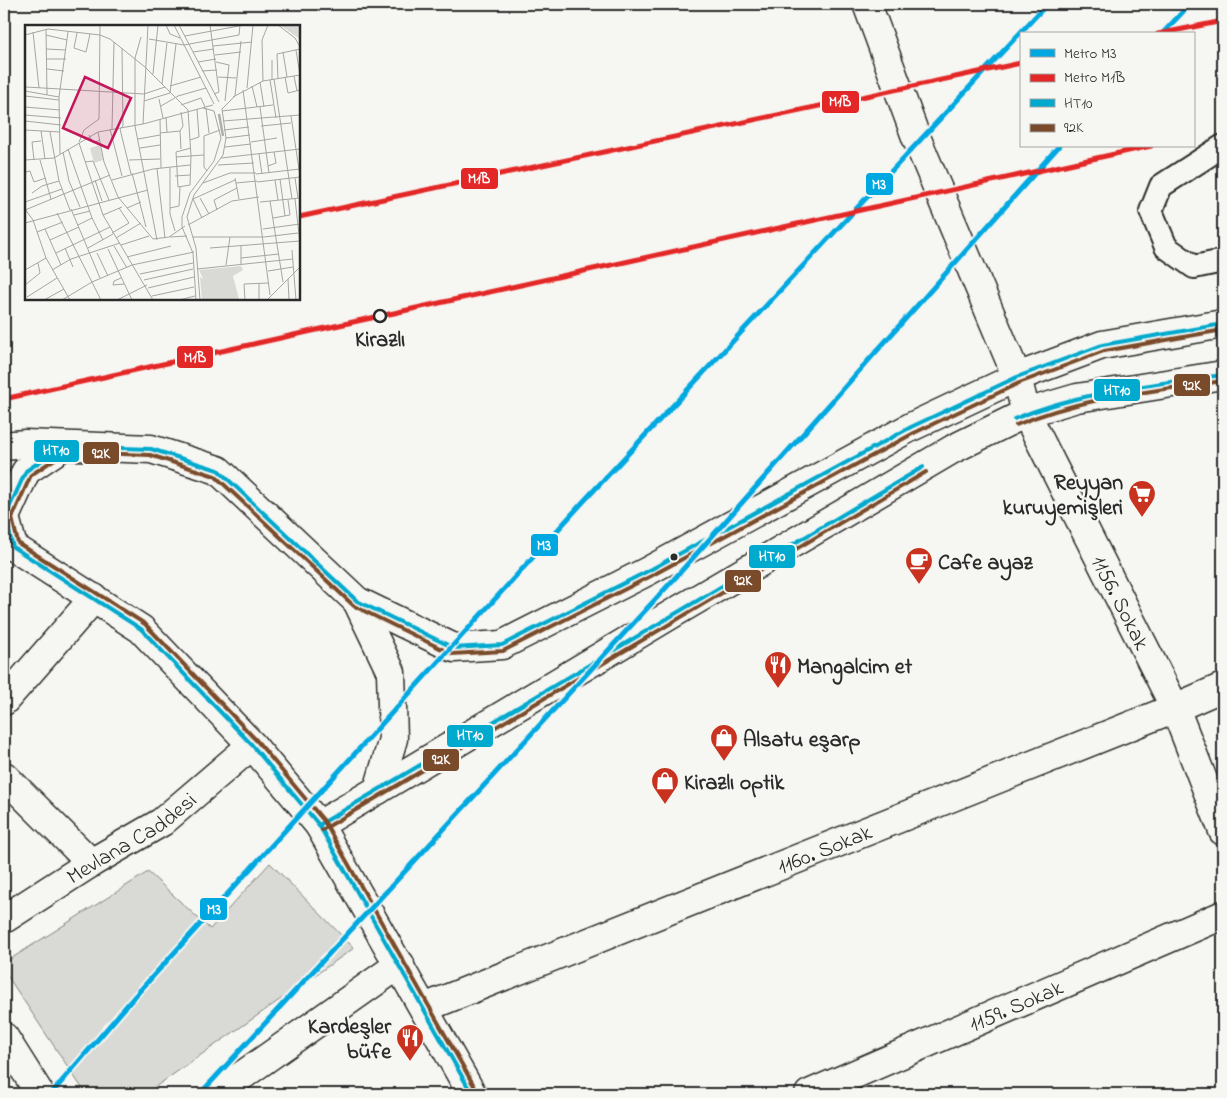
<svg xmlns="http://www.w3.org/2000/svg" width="1227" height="1098" viewBox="0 0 1227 1098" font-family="'Indie Flower',sans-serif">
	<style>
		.green { fill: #d9d9d5; stroke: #828280 }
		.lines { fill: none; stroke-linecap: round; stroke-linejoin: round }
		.lane-casing { stroke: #2b2b2b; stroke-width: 26 }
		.street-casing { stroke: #2b2b2b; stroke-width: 31 }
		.secondary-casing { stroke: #2b2b2b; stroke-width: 31 }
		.lane { stroke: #f6f6f2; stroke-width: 22 }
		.street { stroke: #f6f6f2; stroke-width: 28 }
		.secondary { stroke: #f6f6f2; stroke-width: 28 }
		.bus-1-casing { stroke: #f6f6f2; stroke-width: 8 }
		.bus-2-casing { stroke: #f6f6f2; stroke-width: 8 }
		.bus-1 { stroke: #00a9ce; stroke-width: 4 }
		.bus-2 { stroke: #7a4b2a; stroke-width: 4 }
		.metro-1-casing { stroke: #f6f6f2; stroke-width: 9 }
		.metro-2-casing { stroke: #f6f6f2; stroke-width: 9 }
		.metro-1 { stroke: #00a8e1; stroke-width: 5 }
		.metro-2 { stroke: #e32726; stroke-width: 5 }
		.stop-dot { fill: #f6f6f2; stroke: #2b2b2b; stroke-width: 2.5 }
		.bus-dot { fill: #2b2b2b; stroke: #f6f6f2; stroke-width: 2 }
		.labels { text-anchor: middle; stroke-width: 4.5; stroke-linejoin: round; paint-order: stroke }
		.stop-label { font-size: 22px; font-weight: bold; fill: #2b2b2b; stroke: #f6f6f2 }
		.poi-label { font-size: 22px; font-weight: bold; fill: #2b2b2b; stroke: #f6f6f2; text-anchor: start }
		.street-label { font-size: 22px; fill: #2b2b2b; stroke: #f6f6f2 }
		.inset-river { fill: none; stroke: #aeaeab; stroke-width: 2.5 }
		.inset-road { fill: none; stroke: #a5a5a2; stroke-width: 1 }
		.view { fill: #c2185b; fill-opacity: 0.15; stroke: #c2185b; stroke-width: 2.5 }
		.inset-edge { fill: none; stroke: #2b2b2b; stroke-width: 2.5 }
		.line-badge { stroke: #f6f6f2; stroke-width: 2 }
		.badge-label { font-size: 14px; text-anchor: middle; font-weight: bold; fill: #fff }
	</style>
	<rect width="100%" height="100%" fill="#f6f6f2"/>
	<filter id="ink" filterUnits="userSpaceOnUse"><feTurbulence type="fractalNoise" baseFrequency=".02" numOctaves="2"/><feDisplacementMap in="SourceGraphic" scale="10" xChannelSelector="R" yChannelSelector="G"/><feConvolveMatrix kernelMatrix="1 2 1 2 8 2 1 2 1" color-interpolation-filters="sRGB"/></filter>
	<g filter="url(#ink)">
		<polygon class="green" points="270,863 354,948 145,1094 86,1094 4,971 4,963 148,872 210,929"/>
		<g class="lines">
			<defs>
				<polyline id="lane" points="1223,146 1161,186 1151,211 1166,247 1194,267 1223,261"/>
				<g id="street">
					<path id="s1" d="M 867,4 L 916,137 L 1017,377 L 1026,413 L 1175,708 L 1223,831"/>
					<polyline points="4,701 94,598"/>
					<polyline points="4,776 91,863"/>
					<path id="s2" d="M 424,1008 L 1175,708 L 1223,687"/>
					<polyline points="4,1037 40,1094"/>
					<polyline points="216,1094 400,964"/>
					<path id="s3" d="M 809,1094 L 1223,915"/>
				</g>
				<g id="secondary">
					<polyline points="4,446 25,444 151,449 218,470 357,601 454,648 502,645 648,571 911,427 1017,377 1102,345 1223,324"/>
					<polyline points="4,541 141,629 252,745 319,825 472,1094"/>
					<polyline points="13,547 5,517 26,471 63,446"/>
					<polyline points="357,601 391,672 393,739 378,790"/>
					<polyline points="319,825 672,614 953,449 1026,413 1077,398 1223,375"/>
					<path id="s4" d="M 4,919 L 91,863 L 162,822 L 252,745"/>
				</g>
			</defs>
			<use href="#lane" class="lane-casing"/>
			<use href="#street" class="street-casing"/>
			<use href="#secondary" class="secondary-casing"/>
			<use href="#lane" class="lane"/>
			<use href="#street" class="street"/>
			<use href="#secondary" class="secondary"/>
			<defs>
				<g id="bus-1">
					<path d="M 1014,419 C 1081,391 1152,385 1223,375"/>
					<polyline points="319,825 923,467"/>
					<polyline points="472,1094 319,825 252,745 141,629 13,547 5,517 26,471 63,446 151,449 218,470 357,601 454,648 502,645 648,571 911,427 1017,377 1102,345 1223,324"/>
				</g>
				<g id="bus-2">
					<path d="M 1016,425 C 1082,397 1153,391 1223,381"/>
					<polyline points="322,830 926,472"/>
					<polyline points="477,1091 324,821 257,741 145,624 18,543 12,518 31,475 65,452 150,455 215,476 354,606 452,654 503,651 651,576 914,433 1019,383 1104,351 1223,330"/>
				</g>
			</defs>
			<use href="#bus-1" class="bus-1-casing"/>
			<use href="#bus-2" class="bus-2-casing"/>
			<use href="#bus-1" class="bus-1"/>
			<use href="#bus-2" class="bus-2"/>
			<defs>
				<g id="metro-1">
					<polyline points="1162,34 1190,4"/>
					<polyline points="51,1094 135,996 583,502 1047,4"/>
					<polyline points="200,1094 675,578 1059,146"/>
				</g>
				<g id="metro-2">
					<polyline points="1158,34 1223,21"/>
					<polyline points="299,217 1021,63"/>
					<polyline points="4,399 1151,146"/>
				</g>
			</defs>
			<use href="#metro-1" class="metro-1-casing"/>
			<use href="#metro-2" class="metro-2-casing"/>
			<use href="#metro-1" class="metro-1"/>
			<use href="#metro-2" class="metro-2"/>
		</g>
	</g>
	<defs>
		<symbol id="supermarket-pin" viewBox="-11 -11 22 30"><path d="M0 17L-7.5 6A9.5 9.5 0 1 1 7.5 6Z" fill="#c8321e" stroke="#f6f6f2"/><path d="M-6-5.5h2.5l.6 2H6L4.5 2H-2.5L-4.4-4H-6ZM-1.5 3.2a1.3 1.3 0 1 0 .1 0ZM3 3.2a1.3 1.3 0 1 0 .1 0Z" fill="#fff"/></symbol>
		<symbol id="cafe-pin" viewBox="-11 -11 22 30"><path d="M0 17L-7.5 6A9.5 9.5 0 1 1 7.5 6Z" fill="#c8321e" stroke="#f6f6f2"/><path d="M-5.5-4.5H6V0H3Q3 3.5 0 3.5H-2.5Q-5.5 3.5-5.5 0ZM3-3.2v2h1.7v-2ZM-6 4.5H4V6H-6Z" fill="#fff"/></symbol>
		<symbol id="restaurant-pin" viewBox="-11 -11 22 30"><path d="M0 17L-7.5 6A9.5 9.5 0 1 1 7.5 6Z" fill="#c8321e" stroke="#f6f6f2"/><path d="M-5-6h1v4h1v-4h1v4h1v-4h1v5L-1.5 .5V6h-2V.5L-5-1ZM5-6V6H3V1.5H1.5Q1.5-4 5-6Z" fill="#fff"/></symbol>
		<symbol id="shop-pin" viewBox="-11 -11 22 30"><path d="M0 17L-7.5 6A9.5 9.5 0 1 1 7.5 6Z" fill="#c8321e" stroke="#f6f6f2"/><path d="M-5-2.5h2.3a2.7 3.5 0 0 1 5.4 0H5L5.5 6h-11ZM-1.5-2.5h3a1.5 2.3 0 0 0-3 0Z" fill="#fff"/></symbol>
	</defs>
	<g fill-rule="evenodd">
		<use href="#supermarket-pin" x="1126" y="478" width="32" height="43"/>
		<use href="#cafe-pin" x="903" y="545" width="32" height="43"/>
		<use href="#restaurant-pin" x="762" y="649" width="32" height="43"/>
		<use href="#shop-pin" x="708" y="722" width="32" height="43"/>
		<use href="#shop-pin" x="649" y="765" width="32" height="43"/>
		<use href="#restaurant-pin" x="394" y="1022" width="32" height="43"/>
	</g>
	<circle class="stop-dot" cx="380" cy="316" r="6"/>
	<circle class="bus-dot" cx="674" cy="557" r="4.5"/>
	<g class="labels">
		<g class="stop-label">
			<text x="380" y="346">Kirazlı</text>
		</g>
		<g class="poi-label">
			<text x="1123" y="489" text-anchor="end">Reyyan<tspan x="1123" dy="25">kuruyemişleri</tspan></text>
			<text x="938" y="569">Cafe ayaz</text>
			<text x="797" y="673">Mangalcim et</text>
			<text x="743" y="746">Alsatu eşarp</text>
			<text x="684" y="789">Kirazlı optik</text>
			<text x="391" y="1033" text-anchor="end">Kardeşler<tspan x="391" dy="25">büfe</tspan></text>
		</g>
		<g class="street-label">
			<text dy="8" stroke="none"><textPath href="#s1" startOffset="651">1156. Sokak</textPath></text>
			<text dy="8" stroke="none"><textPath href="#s4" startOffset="151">Mevlana Caddesi</textPath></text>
			<text dy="8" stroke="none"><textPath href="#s2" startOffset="431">1160. Sokak</textPath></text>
			<text dy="8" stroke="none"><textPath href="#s3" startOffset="225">1159. Sokak</textPath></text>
		</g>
	</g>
	<g transform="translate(25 25)">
		<rect width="275" height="275" fill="#f6f6f2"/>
		<path d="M 255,0 L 275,0 L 275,16 L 272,12 ZM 75,120 L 78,135 L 69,138 L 65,123 ZM 216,241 L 218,245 L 208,251 L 214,274 L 177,275 L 175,252 L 178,254 L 174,245 Z" fill="#d9d9d5"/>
		<path class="inset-river" d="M 194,89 L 198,111"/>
		<path class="inset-road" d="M 141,0 L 145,9 L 155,13M 149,0 L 189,79M 154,0 L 194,77M 185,0 L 194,67 L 189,69M 253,0 L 270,13 L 275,22M 21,4 L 22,70M 8,7 L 14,63M 52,8 L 49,23 L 61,27 L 65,9M 0,10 L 23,4 L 75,10 L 85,14 L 120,42 L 163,85M 21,10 L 42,15M 160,11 L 219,0M 116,12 L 110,33 L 110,101 L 132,215M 124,14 L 159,20 L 214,10 L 215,0M 188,21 L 227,17M 97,23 L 98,101 L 95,104 L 106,149M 21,24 L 41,25M 271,25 L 275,50M 168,27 L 189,24M 258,27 L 262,52M 190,30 L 216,27M 22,34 L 41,34M 247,35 L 247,55M 0,37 L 0,65M 173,37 L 191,34M 191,37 L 204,40 L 200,76M 22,44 L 39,46M 177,46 L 192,45M 128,49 L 133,0M 269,51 L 272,66M 193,52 L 211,53M 260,52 L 263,68 L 275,65M 249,54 L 267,174M 253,54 L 252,29 L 275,24M 245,55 L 251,93M 238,56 L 237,15 L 243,0M 235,57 L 239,82M 137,59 L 142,18M 145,61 L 176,52M 227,61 L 232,82M 1,62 L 119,69 L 140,62M 222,63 L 228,0M 218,65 L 245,270M 0,66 L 34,72M 0,71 L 34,75M 210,71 L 216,16M 208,72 L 238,56 L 275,50M 134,74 L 138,93M 119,76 L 145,68 L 151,19M 156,80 L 176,73 L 180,82M 136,81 L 153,71 L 181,63M 0,82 L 35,85M 235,82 L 244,148M 181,83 L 184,108M 163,85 L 166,131 L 165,160 L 153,162 L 151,127 L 166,123M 197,86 L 248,80M 0,90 L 36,93M 266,91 L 275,151M 141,92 L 142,107M 135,94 L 136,143M 0,96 L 36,100M 198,96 L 275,90M 118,99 L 123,0M 236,101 L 266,98M 85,104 L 97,151M 87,104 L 89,17M 0,105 L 35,107M 199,105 L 224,102M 16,106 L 20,134M 155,106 L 158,101 L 156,87M 25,107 L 34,156 L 45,185M 73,107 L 79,137 L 93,172 L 128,214 L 144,212M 135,108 L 155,106 L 156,124M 64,110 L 68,118 L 75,115M 201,113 L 225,110M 113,114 L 135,110M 165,115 L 174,112 L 172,84M 54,117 L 59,105 L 74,94 L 75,0M 226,117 L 252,113M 54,118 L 78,190 L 128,275M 200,122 L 226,119M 115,123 L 135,120M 43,124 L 67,193 L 53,200M 38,127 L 44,156 L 55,182M 35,129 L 34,72 L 43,7M 234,129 L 237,149M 151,132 L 179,130M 196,133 L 275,124M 0,135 L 29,133 L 73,107 L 118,99 L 188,80M 9,135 L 7,117 L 16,116M 15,135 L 26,174M 104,135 L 135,134M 60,137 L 68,136 L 84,175M 193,140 L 229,138M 243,141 L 251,138 L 249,127M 145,142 L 145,189 L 150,206M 132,144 L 140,213M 182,146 L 179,142 L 179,111 L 195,105M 0,147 L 5,146 L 9,157 L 21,153M 107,148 L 121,202M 231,149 L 275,144M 150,151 L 165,150M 210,153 L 214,174M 270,153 L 273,173M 255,154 L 260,191M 70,155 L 77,176M 87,155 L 128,144 L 165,140M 250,155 L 253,175M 232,157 L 275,152M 178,158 L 205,148 L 231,148M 211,158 L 232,156M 7,168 L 17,161 L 34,156M 175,173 L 184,189M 270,174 L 275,218M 245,176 L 258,257M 0,177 L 37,164M 235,177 L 275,173M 102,183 L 116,177M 145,183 L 154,181 L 155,162M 0,184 L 8,195 L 21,233 L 45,275M 46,184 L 75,253M 0,185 L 85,150M 192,185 L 189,175 L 212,163M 32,188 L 76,275M 49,190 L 65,186M 78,190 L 97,182M 67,193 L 78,215M 177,193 L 168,174 L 210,155M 248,193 L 265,190 L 263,175M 0,198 L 123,165M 163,200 L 207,176 L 234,172M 20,204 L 36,240M 238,204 L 275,199M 12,207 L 38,197M 87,208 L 104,198 L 94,183M 144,212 L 160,201M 145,212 L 162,211M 168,212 L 239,212 L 273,208M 91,213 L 116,198M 25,215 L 54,202M 96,220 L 124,211M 89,221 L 102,243M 40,223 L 48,242M 63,223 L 88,209M 185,223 L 275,216M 83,224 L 107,275M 267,225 L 271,275M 31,228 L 85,202M 72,228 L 83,251M 102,232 L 146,221M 216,233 L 254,229M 201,240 L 205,212M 216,240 L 216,221M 172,244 L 268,234M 0,245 L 21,233M 27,245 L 46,234 L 95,218M 243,246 L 268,242M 115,249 L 168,238M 96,253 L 89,256 L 88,260 L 99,259M 263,254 L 264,275M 119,255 L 168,244M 234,259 L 234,275M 0,260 L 15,248 L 13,238M 123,263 L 169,252M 127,271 L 169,262M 2,272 L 32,253M 19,275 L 39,264M 37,275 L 67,257 L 107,240 L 169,227M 92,275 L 122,260M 154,275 L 170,271M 171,275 L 168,228 L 157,202 L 157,192 L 165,168 L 189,136 L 196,113 L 189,86 L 178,83M 175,275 L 171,223 L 162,192 L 169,170 L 198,130 L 201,113 L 197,84 L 210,71M 220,275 L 219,259 L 244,258M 242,275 L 275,242"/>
		<path class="view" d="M 60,52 L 106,73 L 83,123 L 38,103 Z"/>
		<rect width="275" height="275" class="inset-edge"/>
	</g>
	<g class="line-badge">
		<rect x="821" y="90" width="39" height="24" rx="5" fill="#e32726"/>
		<rect x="460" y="167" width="39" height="23" rx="5" fill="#e32726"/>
		<rect x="865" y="172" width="29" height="24" rx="5" fill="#00a8e1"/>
		<rect x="176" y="345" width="38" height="24" rx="5" fill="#e32726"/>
		<rect x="1173" y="373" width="38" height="24" rx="5" fill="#7a4b2a"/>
		<rect x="1093" y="378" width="48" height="24" rx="5" fill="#00a9ce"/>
		<rect x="33" y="439" width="47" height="24" rx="5" fill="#00a9ce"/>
		<rect x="82" y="441" width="38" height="24" rx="5" fill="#7a4b2a"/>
		<rect x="530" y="533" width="29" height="24" rx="5" fill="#00a8e1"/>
		<rect x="748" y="544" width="48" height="25" rx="5" fill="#00a9ce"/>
		<rect x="724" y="569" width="38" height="24" rx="5" fill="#7a4b2a"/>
		<rect x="446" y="724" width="48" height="24" rx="5" fill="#00a9ce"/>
		<rect x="422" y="748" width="38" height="24" rx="5" fill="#7a4b2a"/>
		<rect x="199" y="897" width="29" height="24" rx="5" fill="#00a8e1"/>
	</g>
	<g class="badge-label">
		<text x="840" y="106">M1B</text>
		<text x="479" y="183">M1B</text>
		<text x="879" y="189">M3</text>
		<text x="195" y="362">M1B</text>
		<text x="1192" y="390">92K</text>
		<text x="1117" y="395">HT10</text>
		<text x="56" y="455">HT10</text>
		<text x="101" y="458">92K</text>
		<text x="544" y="550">M3</text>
		<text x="772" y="561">HT10</text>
		<text x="743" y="585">92K</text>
		<text x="470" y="740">HT10</text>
		<text x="441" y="764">92K</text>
		<text x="214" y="914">M3</text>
	</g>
	<rect width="1227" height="1098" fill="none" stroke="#f6f6f2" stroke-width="20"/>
	<rect x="10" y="10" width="1207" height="1078" fill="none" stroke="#2b2b2b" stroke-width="2" filter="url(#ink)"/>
	<rect x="1020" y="32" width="175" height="115" fill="#f6f6f2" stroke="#a5a5a2"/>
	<rect x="1030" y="49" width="25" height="8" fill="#00a8e1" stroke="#a5a5a2"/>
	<text x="1064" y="58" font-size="15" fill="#2b2b2b">Metro M3</text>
	<rect x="1030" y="74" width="25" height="8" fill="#e32726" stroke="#a5a5a2"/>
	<text x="1064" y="82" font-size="15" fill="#2b2b2b">Metro M1B</text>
	<rect x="1030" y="99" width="25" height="8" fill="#00a9ce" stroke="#a5a5a2"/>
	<text x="1064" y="108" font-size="15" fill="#2b2b2b">HT10</text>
	<rect x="1030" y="124" width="25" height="8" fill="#7a4b2a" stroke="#a5a5a2"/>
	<text x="1064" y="132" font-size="15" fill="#2b2b2b">92K</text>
</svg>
